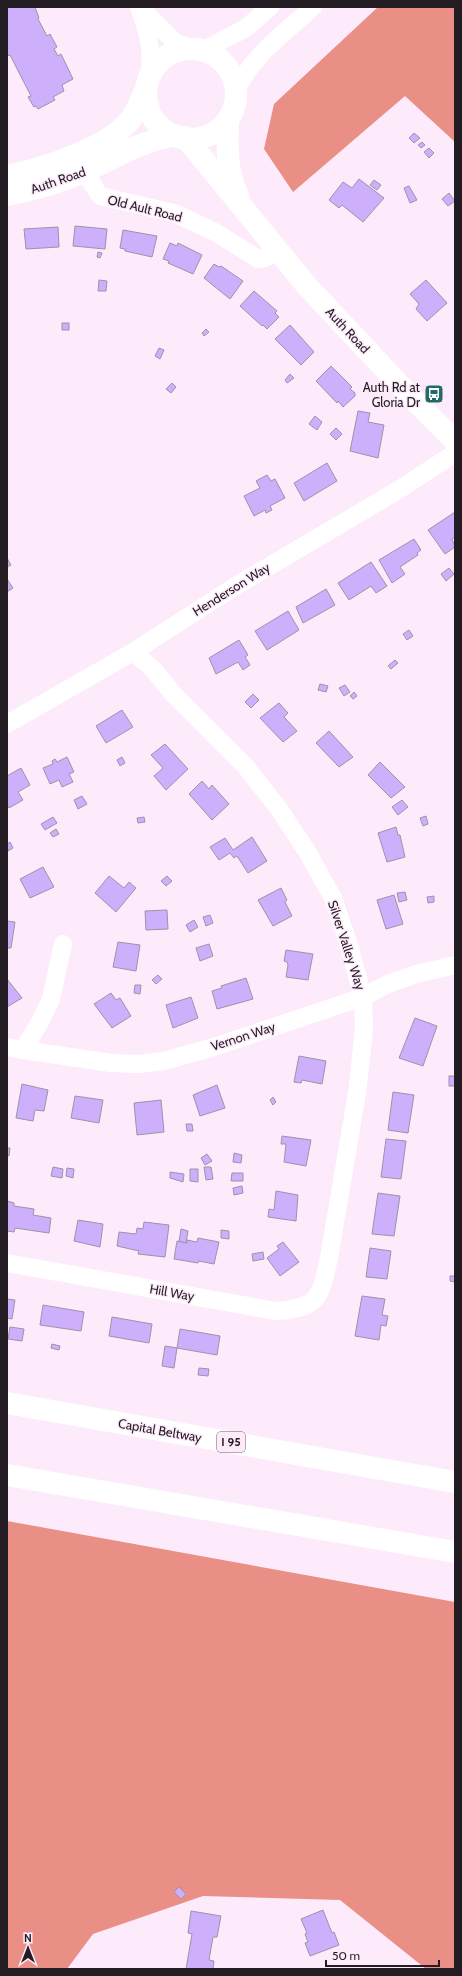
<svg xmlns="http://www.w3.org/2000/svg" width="462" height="1976" viewBox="0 0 462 1976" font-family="Cabin,sans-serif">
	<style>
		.forest { fill: #e98f86 }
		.building { fill: #cdaffc; stroke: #9b94a7 }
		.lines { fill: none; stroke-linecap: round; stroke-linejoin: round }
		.minor { stroke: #fff; stroke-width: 18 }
		.major { stroke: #fff; stroke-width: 22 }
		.highway { stroke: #fff; stroke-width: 22 }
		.labels { text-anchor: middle; stroke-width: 3; stroke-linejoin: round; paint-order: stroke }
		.shield { fill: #fdebfb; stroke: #645a63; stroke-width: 1 }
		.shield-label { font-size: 12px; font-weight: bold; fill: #231c22 }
		.street-label { font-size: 13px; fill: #231c22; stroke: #fdebfb }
		.poi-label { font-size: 13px; fill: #231c22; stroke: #fdebfb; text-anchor: end }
	</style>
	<rect width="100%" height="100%" fill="#fdebfb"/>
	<g class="forest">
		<polygon points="378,7 455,7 455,142 405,96 293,192 264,149 274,104"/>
		<polygon points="7,1521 455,1602 455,1969 426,1969 340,1900 203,1896 93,1934 67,1969 7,1969"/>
	</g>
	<g class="building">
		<polygon points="7,7 35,7 39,18 38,19 47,36 50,34 57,47 54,49 58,56 61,54 73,79 62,85 64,91 53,97 55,100 38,109 36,106 34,107 28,97 31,96 10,55 7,56"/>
		<polygon points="414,133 420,138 414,143 409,138"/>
		<polygon points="422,142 425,145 421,148 418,145"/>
		<polygon points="429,148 434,153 429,158 424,152"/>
		<polygon points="359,179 384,198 363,222 342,205 339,208 329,200 343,182 352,188"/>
		<polygon points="374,180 381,185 377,190 370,185"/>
		<polygon points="409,186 417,200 410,203 404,188"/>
		<polygon points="449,193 455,201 448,206 442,199"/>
		<polygon points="75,226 107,229 105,249 73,246"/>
		<polygon points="58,227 59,247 26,249 24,229"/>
		<polygon points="123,230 157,236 152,257 125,251 125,249 120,248"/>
		<polygon points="170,243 177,246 178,243 202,255 193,274 168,263 169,261 163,259"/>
		<polygon points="98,252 102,253 100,258 97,257"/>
		<polygon points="214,264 219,267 221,266 243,281 230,299 204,278"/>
		<polygon points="99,280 107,281 106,291 98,291"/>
		<polygon points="426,280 447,303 427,321 416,309 419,304 410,294"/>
		<polygon points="254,291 277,311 275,313 279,317 267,329 263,325 262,326 240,306"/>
		<rect x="62" y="323" width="7" height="7"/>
		<polygon points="290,325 314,352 301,365 275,339"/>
		<polygon points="206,329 209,332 204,336 202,333"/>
		<polygon points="159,348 164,350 160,359 155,356"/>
		<polygon points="331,366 352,387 350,389 355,393 355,396 343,407 338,401 337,403 316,381"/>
		<polygon points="290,374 294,378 287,383 285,380"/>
		<polygon points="172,383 176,387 171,393 166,389"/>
		<polygon points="358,411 370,413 368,422 384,425 378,458 350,451"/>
		<polygon points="315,416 322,422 317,430 309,424"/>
		<polygon points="336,428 342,434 336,440 330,434"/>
		<polygon points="327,463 337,481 304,501 294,483"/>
		<polygon points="267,475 271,481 275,479 285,498 270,506 272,510 266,513 265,510 254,516 244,496 260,488 256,481"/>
		<polygon points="455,512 455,537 452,539 455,547 445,554 428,530"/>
		<polygon points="414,539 421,550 417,553 418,555 400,567 405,574 392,583 379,560"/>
		<polygon points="7,558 11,565 7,567"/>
		<polygon points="371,562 387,586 376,593 371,586 349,600 338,583"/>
		<polygon points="449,568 454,574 446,581 441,574"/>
		<polygon points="7,579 13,588 7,592"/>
		<polygon points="326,589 335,605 303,623 296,607"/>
		<polygon points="288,611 299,630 267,650 255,631"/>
		<polygon points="409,630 413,636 407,640 403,634"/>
		<polygon points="239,640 248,655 245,657 250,665 243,670 238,662 216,674 209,658"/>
		<polygon points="395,660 398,663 391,669 388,666"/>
		<polygon points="320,684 328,686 326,692 318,690"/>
		<polygon points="345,685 350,692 344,696 339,688"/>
		<polygon points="354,692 357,696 353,699 350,696"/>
		<polygon points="253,694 259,700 251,708 245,702"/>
		<polygon points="279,703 288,713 284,717 297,731 283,742 260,718"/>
		<polygon points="122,710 133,727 106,743 96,726"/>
		<polygon points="329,731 353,757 339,767 316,743"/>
		<polygon points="165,744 188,769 166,790 154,776 163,768 151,755"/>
		<polygon points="67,757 74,772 69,774 73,782 62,787 59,780 50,784 43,768 53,764 52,761 55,759 57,762"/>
		<polygon points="122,757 125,763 120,766 117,760"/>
		<polygon points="380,762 405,787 391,798 368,775"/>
		<polygon points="21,768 30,785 18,792 23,800 9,808 7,805 7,776"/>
		<polygon points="202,781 209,789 212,785 229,804 212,820 189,794"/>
		<polygon points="82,796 87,804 78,809 74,800"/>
		<polygon points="402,800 408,807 398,815 392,807"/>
		<polygon points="426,816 428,824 423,826 420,818"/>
		<polygon points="53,817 57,823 45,830 41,824"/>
		<polygon points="144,817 145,822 138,823 137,818"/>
		<polygon points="396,827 398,835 400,835 405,857 387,862 378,833"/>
		<polygon points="56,829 59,834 53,837 50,833"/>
		<polygon points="252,837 267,861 248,873 237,856 234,858 230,853 219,860 210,847 225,838 233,850"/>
		<polygon points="10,842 13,848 8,851 7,844"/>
		<polygon points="43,867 54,887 30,898 20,879"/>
		<polygon points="109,876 124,888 129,882 136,888 116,912 95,893"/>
		<polygon points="167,876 172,881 166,886 161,881"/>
		<polygon points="281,888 287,900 285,902 292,916 273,926 258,900"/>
		<polygon points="405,892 407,900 399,902 397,893"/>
		<polygon points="394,895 403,924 386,929 377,900"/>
		<polygon points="434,896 434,902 428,903 427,897"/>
		<polygon points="167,910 168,929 146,930 145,911"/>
		<polygon points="210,915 213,923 206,926 203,917"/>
		<polygon points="194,920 198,927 190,932 186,925"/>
		<polygon points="7,921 15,922 11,948 7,948"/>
		<polygon points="118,942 140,945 136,971 113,967"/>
		<polygon points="209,944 213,956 200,961 196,948"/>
		<polygon points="286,950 313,954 308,980 286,977 288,965 287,962 284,961"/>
		<polygon points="158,975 162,979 156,984 152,980"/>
		<polygon points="246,978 253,999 217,1009 212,991 222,988 221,986"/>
		<polygon points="7,979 22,998 7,1007"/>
		<polygon points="135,985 141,985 140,994 134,993"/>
		<polygon points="111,993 116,1000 120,998 131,1016 112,1028 94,1004"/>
		<polygon points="191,997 198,1018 173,1028 166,1005"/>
		<polygon points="415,1018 437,1026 423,1066 399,1058"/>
		<polygon points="299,1056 326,1061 322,1084 302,1080 301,1083 294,1082"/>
		<rect x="449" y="1076" width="6" height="10"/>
		<polygon points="22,1084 48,1090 44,1111 35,1110 33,1121 16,1118"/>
		<polygon points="217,1085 225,1108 200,1116 193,1095"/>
		<polygon points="393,1092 414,1095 408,1133 388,1130"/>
		<polygon points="75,1096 103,1100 99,1123 71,1118"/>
		<polygon points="273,1097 276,1102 273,1105 270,1100"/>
		<polygon points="161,1100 164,1132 137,1135 134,1103"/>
		<polygon points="186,1124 192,1124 193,1131 187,1131"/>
		<polygon points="282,1136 311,1140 306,1166 284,1162 286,1144 281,1144"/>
		<polygon points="386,1139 406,1141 401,1179 381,1177"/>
		<polygon points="7,1148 10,1148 9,1156 7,1155"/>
		<polygon points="234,1153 242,1155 241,1163 233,1162"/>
		<polygon points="207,1154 212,1161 205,1165 201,1158"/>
		<polygon points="53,1167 63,1169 62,1178 51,1176"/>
		<polygon points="204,1167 211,1167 213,1179 206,1180"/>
		<polygon points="67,1168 74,1169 73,1178 66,1176"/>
		<polygon points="190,1169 198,1169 198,1182 190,1181"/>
		<polygon points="170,1172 184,1174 183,1182 170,1178"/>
		<polygon points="232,1173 243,1173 243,1181 231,1181"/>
		<polygon points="242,1186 243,1193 234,1195 233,1188"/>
		<polygon points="276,1191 298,1195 296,1221 268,1217 269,1209 274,1210"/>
		<polygon points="378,1193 400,1196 394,1236 372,1234"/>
		<polygon points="7,1201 14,1203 14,1206 34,1209 33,1215 51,1218 49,1233 15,1228 14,1232 7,1231"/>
		<polygon points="78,1220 103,1224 100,1247 74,1241"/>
		<polygon points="144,1222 169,1225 165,1257 138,1254 139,1251 117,1246 119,1232 136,1234 137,1228 143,1229"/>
		<polygon points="181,1229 188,1231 186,1243 179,1242"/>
		<polygon points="221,1230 229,1231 229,1239 221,1238"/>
		<polygon points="198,1238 219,1242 214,1264 199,1261 198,1263 174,1259 177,1241 187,1243 187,1240 197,1242"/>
		<polygon points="283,1242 299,1262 280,1276 267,1258 279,1249 277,1246"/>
		<polygon points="370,1248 391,1251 387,1279 366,1277"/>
		<polygon points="263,1252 264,1259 253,1261 252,1254"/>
		<polygon points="450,1276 455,1276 455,1282 450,1281"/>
		<polygon points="362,1296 385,1299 382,1315 388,1316 386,1326 381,1325 379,1340 355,1336"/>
		<polygon points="7,1299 15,1300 12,1319 7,1318"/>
		<polygon points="43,1305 84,1312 81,1331 40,1325"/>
		<polygon points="112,1317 152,1324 149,1343 109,1336"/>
		<polygon points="10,1327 24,1329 22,1341 8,1339"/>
		<polygon points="180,1329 220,1336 217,1355 177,1348"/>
		<polygon points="52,1344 60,1346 59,1350 51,1348"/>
		<polygon points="165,1346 177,1348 174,1368 162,1366"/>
		<polygon points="199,1368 209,1369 208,1376 198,1375"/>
		<polygon points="179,1887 186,1894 181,1899 174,1892"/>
		<polygon points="323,1910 332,1933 334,1932 339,1945 310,1956 305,1943 308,1942 305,1934 307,1933 301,1919"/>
		<polygon points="191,1911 221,1916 217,1937 213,1937 209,1960 214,1961 213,1969 186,1969 192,1934 188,1933"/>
	</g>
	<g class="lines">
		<g class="minor">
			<path d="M 139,7 C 149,34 152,47 150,77"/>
			<polyline points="144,11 176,43 193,49"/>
			<polyline points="202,51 246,28 270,7"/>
			<path d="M 236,91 C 251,56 286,32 313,7"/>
			<polyline points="84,171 100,196 174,213 215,232 258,259 265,258 278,250"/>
			<polyline points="7,724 133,652 234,587 400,489 455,453"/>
			<polyline points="7,1047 23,1050 40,1022 51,999 63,944"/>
			<polyline points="23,1050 111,1063 138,1064 164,1061 214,1047 363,997 388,984 416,974 455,965"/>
			<path d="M 7,1263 L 276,1311 C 320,1308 320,1297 329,1258 L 357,1093 L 364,1030 L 363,997 L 348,942 L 333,898 L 308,853 L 279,809 L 246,767 L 174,695 L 153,669 L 133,652"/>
		</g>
		<g class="major">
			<circle cx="191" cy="94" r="45"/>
			<path d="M 228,120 C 227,146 226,171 238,195"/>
			<polyline points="185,137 307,286 411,397 455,441"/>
			<path d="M 7,176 C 42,169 109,148 131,119 C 138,109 142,97 147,86"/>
			<path d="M 7,195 C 33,190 59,183 84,172 C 116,157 139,142 175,135"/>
		</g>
		<g class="highway">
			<polyline points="7,1403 455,1482"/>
			<polyline points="7,1475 455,1552"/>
		</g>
	</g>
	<defs>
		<symbol id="bus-square" viewBox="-11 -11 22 22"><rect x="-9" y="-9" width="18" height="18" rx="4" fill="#216c69" stroke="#fdebfb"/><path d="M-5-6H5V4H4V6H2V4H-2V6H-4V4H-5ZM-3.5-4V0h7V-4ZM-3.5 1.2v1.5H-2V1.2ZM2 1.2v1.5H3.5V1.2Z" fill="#fff"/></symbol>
	</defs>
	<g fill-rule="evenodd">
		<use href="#bus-square" x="423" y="383" width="22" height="22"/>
	</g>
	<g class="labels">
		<rect class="shield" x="217" y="1432" width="28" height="20" rx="3"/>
		<g class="shield-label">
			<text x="231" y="1446">I 95</text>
		</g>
		<g class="street-label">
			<text transform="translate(58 180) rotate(-19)" y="5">Auth Road</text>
			<text transform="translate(145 208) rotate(14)" y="5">Old Ault Road</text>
			<text transform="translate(348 330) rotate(47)" y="5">Auth Road</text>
			<text transform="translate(231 589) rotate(-32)" y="5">Henderson Way</text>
			<text transform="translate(347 945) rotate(72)" y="5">Silver Valley Way</text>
			<text transform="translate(243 1036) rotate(-18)" y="5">Vernon Way</text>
			<text transform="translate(172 1292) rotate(10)" y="5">Hill Way</text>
			<text transform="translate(160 1430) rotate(10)" y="5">Capital Beltway</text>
		</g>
		<g class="poi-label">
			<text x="420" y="392">Auth Rd at<tspan x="420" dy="15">Gloria Dr</tspan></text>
		</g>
	</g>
	<rect width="462" height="1976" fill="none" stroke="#231c22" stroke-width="16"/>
	<g transform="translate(28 1948)" stroke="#fdebfb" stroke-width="3" paint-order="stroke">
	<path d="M0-3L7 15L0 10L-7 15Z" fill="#231c22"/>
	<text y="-6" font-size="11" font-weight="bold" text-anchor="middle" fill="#231c22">N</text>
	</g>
	<path d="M326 1960v6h113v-6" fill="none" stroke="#231c22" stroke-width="2"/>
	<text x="332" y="1960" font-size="12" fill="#231c22" stroke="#fdebfb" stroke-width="3" paint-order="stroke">50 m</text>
</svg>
